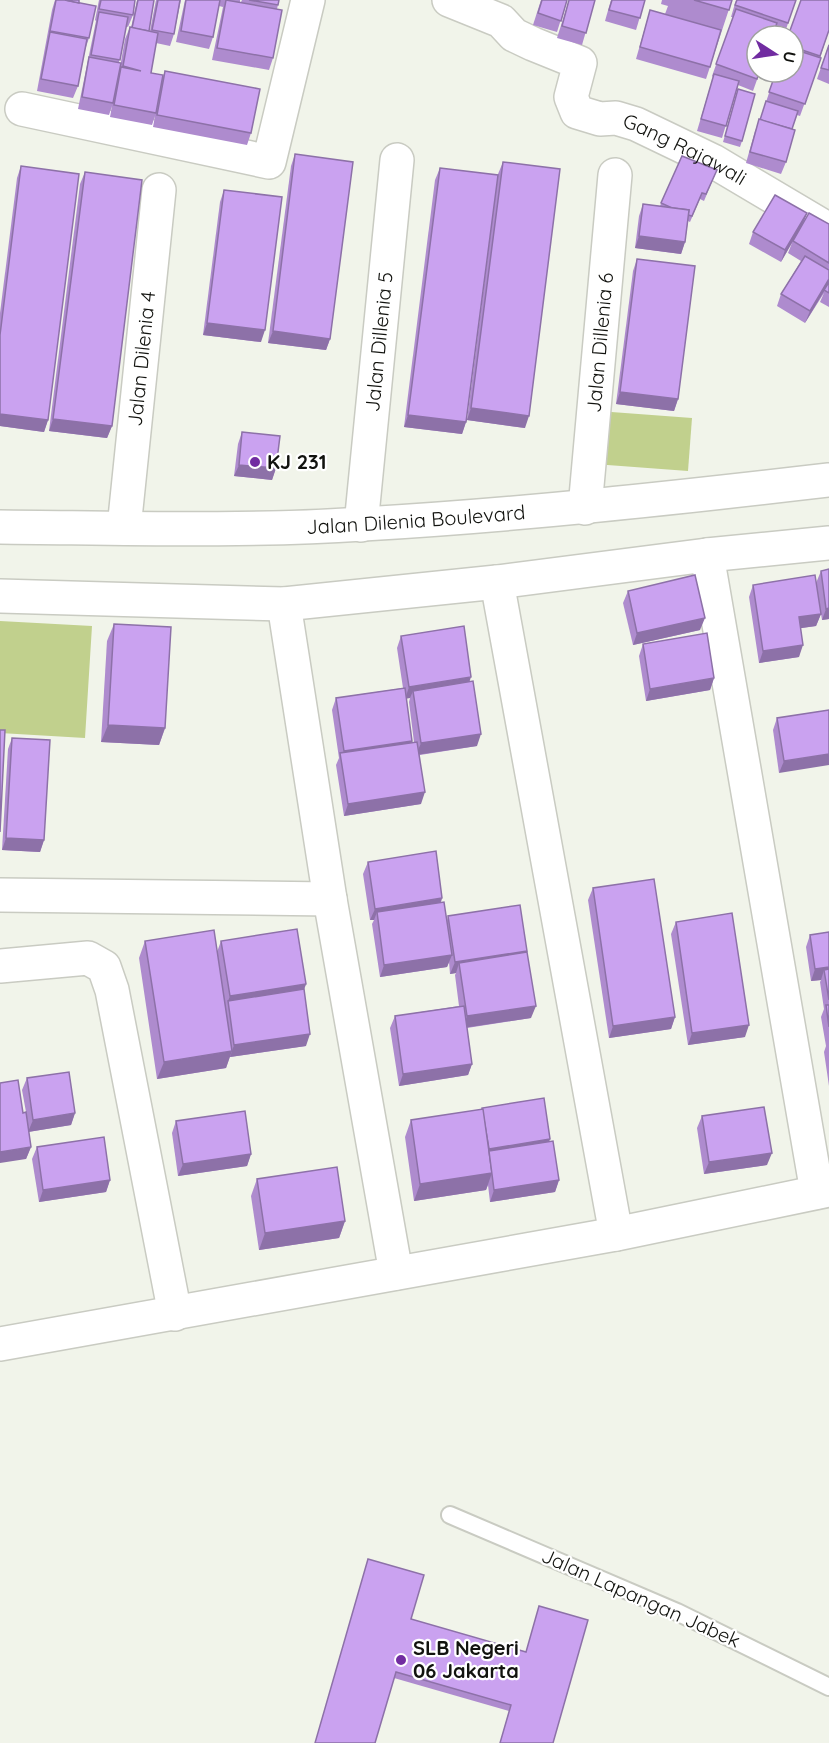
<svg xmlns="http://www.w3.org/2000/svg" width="829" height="1743" viewBox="0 0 829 1743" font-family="Quicksand,sans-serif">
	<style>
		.green { fill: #c1d08d }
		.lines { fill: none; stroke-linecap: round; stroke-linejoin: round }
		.lane-casing { stroke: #c9cbc2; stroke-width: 20 }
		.street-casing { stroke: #c9cbc2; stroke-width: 36 }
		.lane { stroke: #fff; stroke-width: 16 }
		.street { stroke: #fff; stroke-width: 33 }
		.wall { fill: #ae8bce; fill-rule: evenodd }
		.shaded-wall { fill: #8d71a8 }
		.building { fill: #caa2f0; stroke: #8d71a8; stroke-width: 1.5 }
		.poi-dot { fill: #712ca1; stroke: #fff; stroke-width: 2 }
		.labels { text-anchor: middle; stroke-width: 4.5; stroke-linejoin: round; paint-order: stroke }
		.street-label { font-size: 20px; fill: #12130f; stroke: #fff }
		.poi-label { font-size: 20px; font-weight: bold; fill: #12130f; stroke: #fff; text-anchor: start }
	</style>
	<rect width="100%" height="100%" fill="#f1f4ea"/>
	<g class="green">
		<polygon points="598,411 692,418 688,471 594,464"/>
		<polygon points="0,621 92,626 85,738 0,733"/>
	</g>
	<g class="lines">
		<defs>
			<polyline id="lane" points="450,1515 677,1612 829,1687"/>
			<g id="street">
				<path id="s1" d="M 449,0 L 501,21 L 514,35 L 533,44 L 580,63 L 571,97 L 577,112 L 600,119 L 616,118 L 636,124 L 713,161 L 829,230"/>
				<polyline points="22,109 269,162 308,0"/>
				<path id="s2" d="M 585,508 L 615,175"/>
				<path id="s3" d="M 361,525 L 397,160"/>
				<path id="s4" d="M 0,527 C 120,528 243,532 363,524 C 519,515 674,498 829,480"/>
				<path id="s5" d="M 124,528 L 159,190"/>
				<polyline points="707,555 817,1192"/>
				<polyline points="497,582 616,1234"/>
				<polyline points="0,596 284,604 497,582 707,555 829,543"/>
				<polyline points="284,604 330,899 396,1273"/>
				<polyline points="0,895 330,899"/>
				<polyline points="0,966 88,958 104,967 112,990 175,1314"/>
				<polyline points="0,1344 616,1234 829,1190"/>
			</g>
		</defs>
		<use href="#lane" class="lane-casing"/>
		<use href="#street" class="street-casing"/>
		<use href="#lane" class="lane"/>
		<use href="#street" class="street"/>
	</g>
	<g class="wall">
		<polygon points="55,0 79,3 89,38 85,50 78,86 73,98 37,91 52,10"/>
		<polygon points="99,0 135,0 133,15 128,27 126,26 119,62 119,73 125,39 130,27 131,28 137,0 154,0 149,31 150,31 156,0 181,0 174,34 170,46 156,43 151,73 162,80 165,71 251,133 247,145 153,127 155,116 152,125 110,117 112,106 109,115 78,109 96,21 95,20"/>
		<polygon points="185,0 240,0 240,2 241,2 242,0 279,0 277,9 273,58 269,70 212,60 223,7 219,6 213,37 209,49 176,42"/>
		<polygon points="541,0 567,0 557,32 533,25"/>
		<polygon points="569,0 595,0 582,45 557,38"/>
		<polygon points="611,0 645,0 636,30 605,21"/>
		<polygon points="662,0 732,0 706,79 636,59 650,10 665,14 668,6 661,4"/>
		<polygon points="736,0 796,0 784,35 774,32 753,91 738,85 722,138 697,131 713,77 712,76 733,17 731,17"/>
		<polygon points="829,30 820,58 821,58 800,116 797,115 792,129 786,162 781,174 746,163 755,131 760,120 776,72 793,72 793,36"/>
		<polygon points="829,44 829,84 817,79"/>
		<polygon points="738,89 742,141 740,147 723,142"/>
		<polygon points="295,154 330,339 326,350 268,343 291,166"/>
		<polygon points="682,156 717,170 704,201 700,199 690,222 688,221 685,242 681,254 635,248 639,216 643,204 660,206"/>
		<polygon points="503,162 525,428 467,420 498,174"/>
		<polygon points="21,166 48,420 44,432 0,426 0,313 17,178"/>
		<polygon points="440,168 466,422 462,434 404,427 435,180"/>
		<polygon points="85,172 112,426 107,438 49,431 80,184"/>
		<polygon points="224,190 261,342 203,335 220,202"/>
		<polygon points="807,213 804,222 829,224 829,307 820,302 824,293 805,323 777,306 781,294 801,261 788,253 792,243 781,262 749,244 753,232"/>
		<polygon points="637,259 678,399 674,411 616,404 633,271"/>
		<polygon points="242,432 276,468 272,480 234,476 238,444"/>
		<polygon points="829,569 829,619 822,620 816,583 821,571"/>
		<polygon points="753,585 821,614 816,626 801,628 799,657 759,663 749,597"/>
		<polygon points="628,591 700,630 633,645 623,603"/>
		<polygon points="114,624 165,728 159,745 101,742 107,641"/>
		<path d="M 401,636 L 470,682 L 477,746 L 420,755 L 421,804 L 344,816 L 336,765 L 339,758 L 332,710 L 336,698 L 403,688 L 397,648 ZM 406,698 L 410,698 L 409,702 L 414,742 L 412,742 Z"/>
		<polygon points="643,644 714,678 710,690 646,701 639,656"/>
		<polygon points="829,710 779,773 773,730 777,718"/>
		<polygon points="12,738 44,840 40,852 2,850 8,749"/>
		<polygon points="368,862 442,898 441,902 447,920 448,916 527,952 531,1018 467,1028 472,1064 468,1075 399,1086 390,1028 395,1016 459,1006 455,975 456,973 450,974 449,962 447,967 380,977 372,924 374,920 370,920 363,874"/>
		<polygon points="593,888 675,1017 671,1029 609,1038 588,900"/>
		<polygon points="676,922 745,1037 688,1045 671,934"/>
		<polygon points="829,932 829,1086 824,1052 826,1046 821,1017 824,1009 820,982 821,980 811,981 806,947 810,935"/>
		<polygon points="145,941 217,952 221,941 306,984 304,989 306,1046 230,1057 230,1056 226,1068 157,1079 139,958"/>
		<polygon points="27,1078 75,1113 71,1125 28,1132 31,1147 26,1159 23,1113 26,1112 22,1090"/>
		<polygon points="482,1108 550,1139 549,1141 559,1180 555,1192 490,1202 488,1185 486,1190 414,1201 405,1137 411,1120 481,1110"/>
		<polygon points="702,1116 767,1165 704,1174 697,1128"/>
		<polygon points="176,1121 251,1154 247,1166 178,1176 172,1133"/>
		<polygon points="37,1147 110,1180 106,1192 39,1202 32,1159"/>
		<polygon points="257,1179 345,1221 339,1238 259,1250 251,1196"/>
		<polygon points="368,1559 411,1619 525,1652 553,1743 500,1743 509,1711 394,1678 375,1743 315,1743"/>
	</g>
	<g class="shaded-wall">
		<polygon points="807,213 802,225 781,262 785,250"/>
		<polygon points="639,236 685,242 681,254 635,248"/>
		<polygon points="829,279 829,283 805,323 810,311"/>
		<polygon points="207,323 265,330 261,342 203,335"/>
		<polygon points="273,331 330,339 326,350 268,343"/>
		<polygon points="620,392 678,399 674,411 616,404"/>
		<polygon points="471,408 529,416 525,428 467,420"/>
		<polygon points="0,414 48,420 44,432 0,426"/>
		<polygon points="408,415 466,422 462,434 404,427"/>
		<polygon points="53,419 112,426 107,438 49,431"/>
		<polygon points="239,465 276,468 272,480 234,476"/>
		<polygon points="829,608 829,619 822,620 826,609"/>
		<polygon points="821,614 816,626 795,629 799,617"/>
		<polygon points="705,618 700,630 633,645 637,633"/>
		<polygon points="803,645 799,657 759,663 763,651"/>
		<polygon points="471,677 467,689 413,691 410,698 405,699 409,687"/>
		<polygon points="714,678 710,690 646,701 650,689"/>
		<polygon points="108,725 165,728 159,745 101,742"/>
		<polygon points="481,734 477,746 416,755 421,743"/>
		<polygon points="412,741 408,753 341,759 344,751"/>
		<polygon points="829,754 829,765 779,773 784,761"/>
		<polygon points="425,792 421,804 344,816 348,804"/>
		<polygon points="6,838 44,840 40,852 2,850"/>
		<polygon points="442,898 438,910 377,912 374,920 370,920 375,909"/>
		<polygon points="527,951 523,963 459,963 456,973 450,974 455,962"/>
		<polygon points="452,955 447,967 380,977 384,965"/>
		<polygon points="829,967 829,978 824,970 821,980 811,981 815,969"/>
		<polygon points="306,984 300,1001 228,1001 230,996"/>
		<polygon points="536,1006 531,1018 463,1028 467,1016"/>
		<polygon points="675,1017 671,1029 609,1038 613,1026"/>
		<polygon points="749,1025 745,1037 688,1045 692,1033"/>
		<polygon points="310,1034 306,1046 230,1057 234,1045"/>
		<polygon points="232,1051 226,1068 157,1079 164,1062"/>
		<polygon points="472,1064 468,1075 399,1086 403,1074"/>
		<polygon points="75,1113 71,1125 28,1132 33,1120"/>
		<polygon points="550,1139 546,1151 490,1160 488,1149"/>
		<polygon points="31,1147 26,1159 0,1163 0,1152"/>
		<polygon points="772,1153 767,1165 704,1174 709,1162"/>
		<polygon points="251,1154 247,1166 178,1176 183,1164"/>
		<polygon points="492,1173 486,1190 414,1201 420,1184"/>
		<polygon points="110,1180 106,1192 39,1202 43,1190"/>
		<polygon points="559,1180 555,1192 490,1202 494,1190"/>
		<polygon points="345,1221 339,1238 259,1250 265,1233"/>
	</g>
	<g class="building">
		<polygon points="56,0 65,0 96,6 89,38 50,31"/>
		<polygon points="65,0 79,0 79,3"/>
		<polygon points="101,0 135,0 133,15 99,9"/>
		<polygon points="138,0 154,0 149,31 132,28"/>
		<polygon points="158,0 180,0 174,34 152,30"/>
		<polygon points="186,0 220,0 213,37 181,31"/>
		<polygon points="226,0 282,10 273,58 217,48"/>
		<polygon points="249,0 279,0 278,5"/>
		<polygon points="542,0 567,0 561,21 538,13"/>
		<polygon points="569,0 595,0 586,33 562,26"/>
		<polygon points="612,0 645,0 640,18 609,10"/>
		<polygon points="694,0 732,0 729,10"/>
		<polygon points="737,0 796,0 788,23 735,5"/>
		<polygon points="801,0 829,0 829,30 820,56 793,47 793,36 788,36"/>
		<polygon points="736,9 777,23 772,36 757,36 757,72 759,72 757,79 716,64"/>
		<polygon points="650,10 721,30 710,67 640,47"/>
		<polygon points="99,12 128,17 120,60 91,55"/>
		<polygon points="130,27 158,33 151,73 163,75 156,113 114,105 121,67 141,71 123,66"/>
		<polygon points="50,32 87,39 78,86 41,79"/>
		<polygon points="829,45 829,70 821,68"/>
		<polygon points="793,49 821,58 805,104 769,92 776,72 793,72"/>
		<polygon points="89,57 121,63 113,103 82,97"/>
		<polygon points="165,71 260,89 251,133 157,115"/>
		<polygon points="714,74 739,81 726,126 701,119"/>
		<polygon points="738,89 755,94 742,141 725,136"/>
		<polygon points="766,101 798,111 792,129 760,120"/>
		<polygon points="759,119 795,130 786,162 750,152"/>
		<polygon points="295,154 353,162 330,339 273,331"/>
		<polygon points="682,156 717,170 706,194 702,193 692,216 688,215 689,210 672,208 661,203"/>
		<polygon points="503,162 560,169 529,416 471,408"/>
		<polygon points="21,166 79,174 48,420 0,414 0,335"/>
		<polygon points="440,168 498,175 466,422 408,415"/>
		<polygon points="85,172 142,180 112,426 53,419"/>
		<polygon points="224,190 282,197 265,330 207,323"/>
		<polygon points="775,195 807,213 785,250 753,232"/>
		<polygon points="643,204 689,210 685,242 639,236"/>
		<polygon points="809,213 829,224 829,263 793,241"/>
		<polygon points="805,256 829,270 829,279 810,311 781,294"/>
		<polygon points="637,259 695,266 678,399 620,392"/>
		<polygon points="829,282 829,293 824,290"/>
		<polygon points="242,432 280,436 276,468 239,465"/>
		<polygon points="829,569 829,608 826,609 821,571"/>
		<polygon points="695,575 705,618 637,633 628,591"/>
		<polygon points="815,575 821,614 799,617 803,645 763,651 753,585"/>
		<polygon points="114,624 171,627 165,728 108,725"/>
		<polygon points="464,626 471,677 409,687 401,636"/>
		<polygon points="707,633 714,678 650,689 643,644"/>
		<polygon points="473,681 481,734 421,743 413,691"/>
		<polygon points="405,688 412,741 344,751 336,698"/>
		<polygon points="829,710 829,754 784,761 777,718"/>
		<polygon points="0,730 5,730 0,832"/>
		<polygon points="12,738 50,740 44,840 6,838"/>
		<polygon points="417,742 425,792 348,804 340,753"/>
		<polygon points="436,851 442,898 375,909 368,862"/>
		<polygon points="654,879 675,1017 613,1026 593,888"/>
		<polygon points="444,902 452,955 384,965 377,912"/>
		<polygon points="520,905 527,951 455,962 448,916"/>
		<polygon points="732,913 749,1025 692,1033 676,922"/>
		<polygon points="297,929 306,984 230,996 221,941"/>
		<polygon points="214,930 232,1051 164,1062 145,941"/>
		<polygon points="829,932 829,967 815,969 810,935"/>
		<polygon points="527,952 536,1006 467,1016 459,963"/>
		<polygon points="829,969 829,1000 824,970"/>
		<polygon points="304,989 310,1034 234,1045 228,1001"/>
		<polygon points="826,1005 829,1005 829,1027"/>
		<polygon points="464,1006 472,1064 403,1074 395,1016"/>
		<polygon points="69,1072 75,1113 33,1120 27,1078"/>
		<polygon points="18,1080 23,1113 26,1112 31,1147 0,1152 0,1083"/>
		<polygon points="544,1098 550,1139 489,1149 482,1108"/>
		<polygon points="764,1107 772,1153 709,1162 702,1116"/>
		<polygon points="483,1109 492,1173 420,1184 411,1120"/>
		<polygon points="245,1111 251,1154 183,1164 176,1121"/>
		<polygon points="104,1137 110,1180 43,1190 37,1147"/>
		<polygon points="553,1141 559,1180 494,1190 489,1151"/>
		<polygon points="337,1167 345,1221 265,1233 257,1179"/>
		<polygon points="368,1559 424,1575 411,1619 526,1652 539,1606 588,1620 553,1743 500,1743 511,1705 396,1672 375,1743 315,1743"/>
	</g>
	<g class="poi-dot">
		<circle cx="255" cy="462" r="6"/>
		<circle cx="401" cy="1660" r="6"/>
	</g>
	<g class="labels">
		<g class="street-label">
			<text dy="7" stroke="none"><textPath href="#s1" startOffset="314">Gang Rajawali</textPath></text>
			<text dy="7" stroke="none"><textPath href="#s3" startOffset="184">Jalan Dillenia 5</textPath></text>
			<text dy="7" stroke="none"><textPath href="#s2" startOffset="166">Jalan Dillenia 6</textPath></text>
			<text dy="7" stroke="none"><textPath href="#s5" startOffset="170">Jalan Dilenia 4</textPath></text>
			<text dy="7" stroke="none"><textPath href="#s4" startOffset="416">Jalan Dilenia Boulevard</textPath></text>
			<text transform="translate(641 1598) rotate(24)" y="7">Jalan Lapangan Jabek</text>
		</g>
		<g class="poi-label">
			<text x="267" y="469">KJ 231</text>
			<text x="413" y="1655">SLB Negeri<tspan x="413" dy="23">06 Jakarta</tspan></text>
		</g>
	</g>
	<g transform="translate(775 54) rotate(102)"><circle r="28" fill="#ffffff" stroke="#a0a19f" stroke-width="1.5"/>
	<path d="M0-4.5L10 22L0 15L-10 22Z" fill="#712ca1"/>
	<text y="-9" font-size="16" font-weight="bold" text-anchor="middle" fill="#12130f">U</text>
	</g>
</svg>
